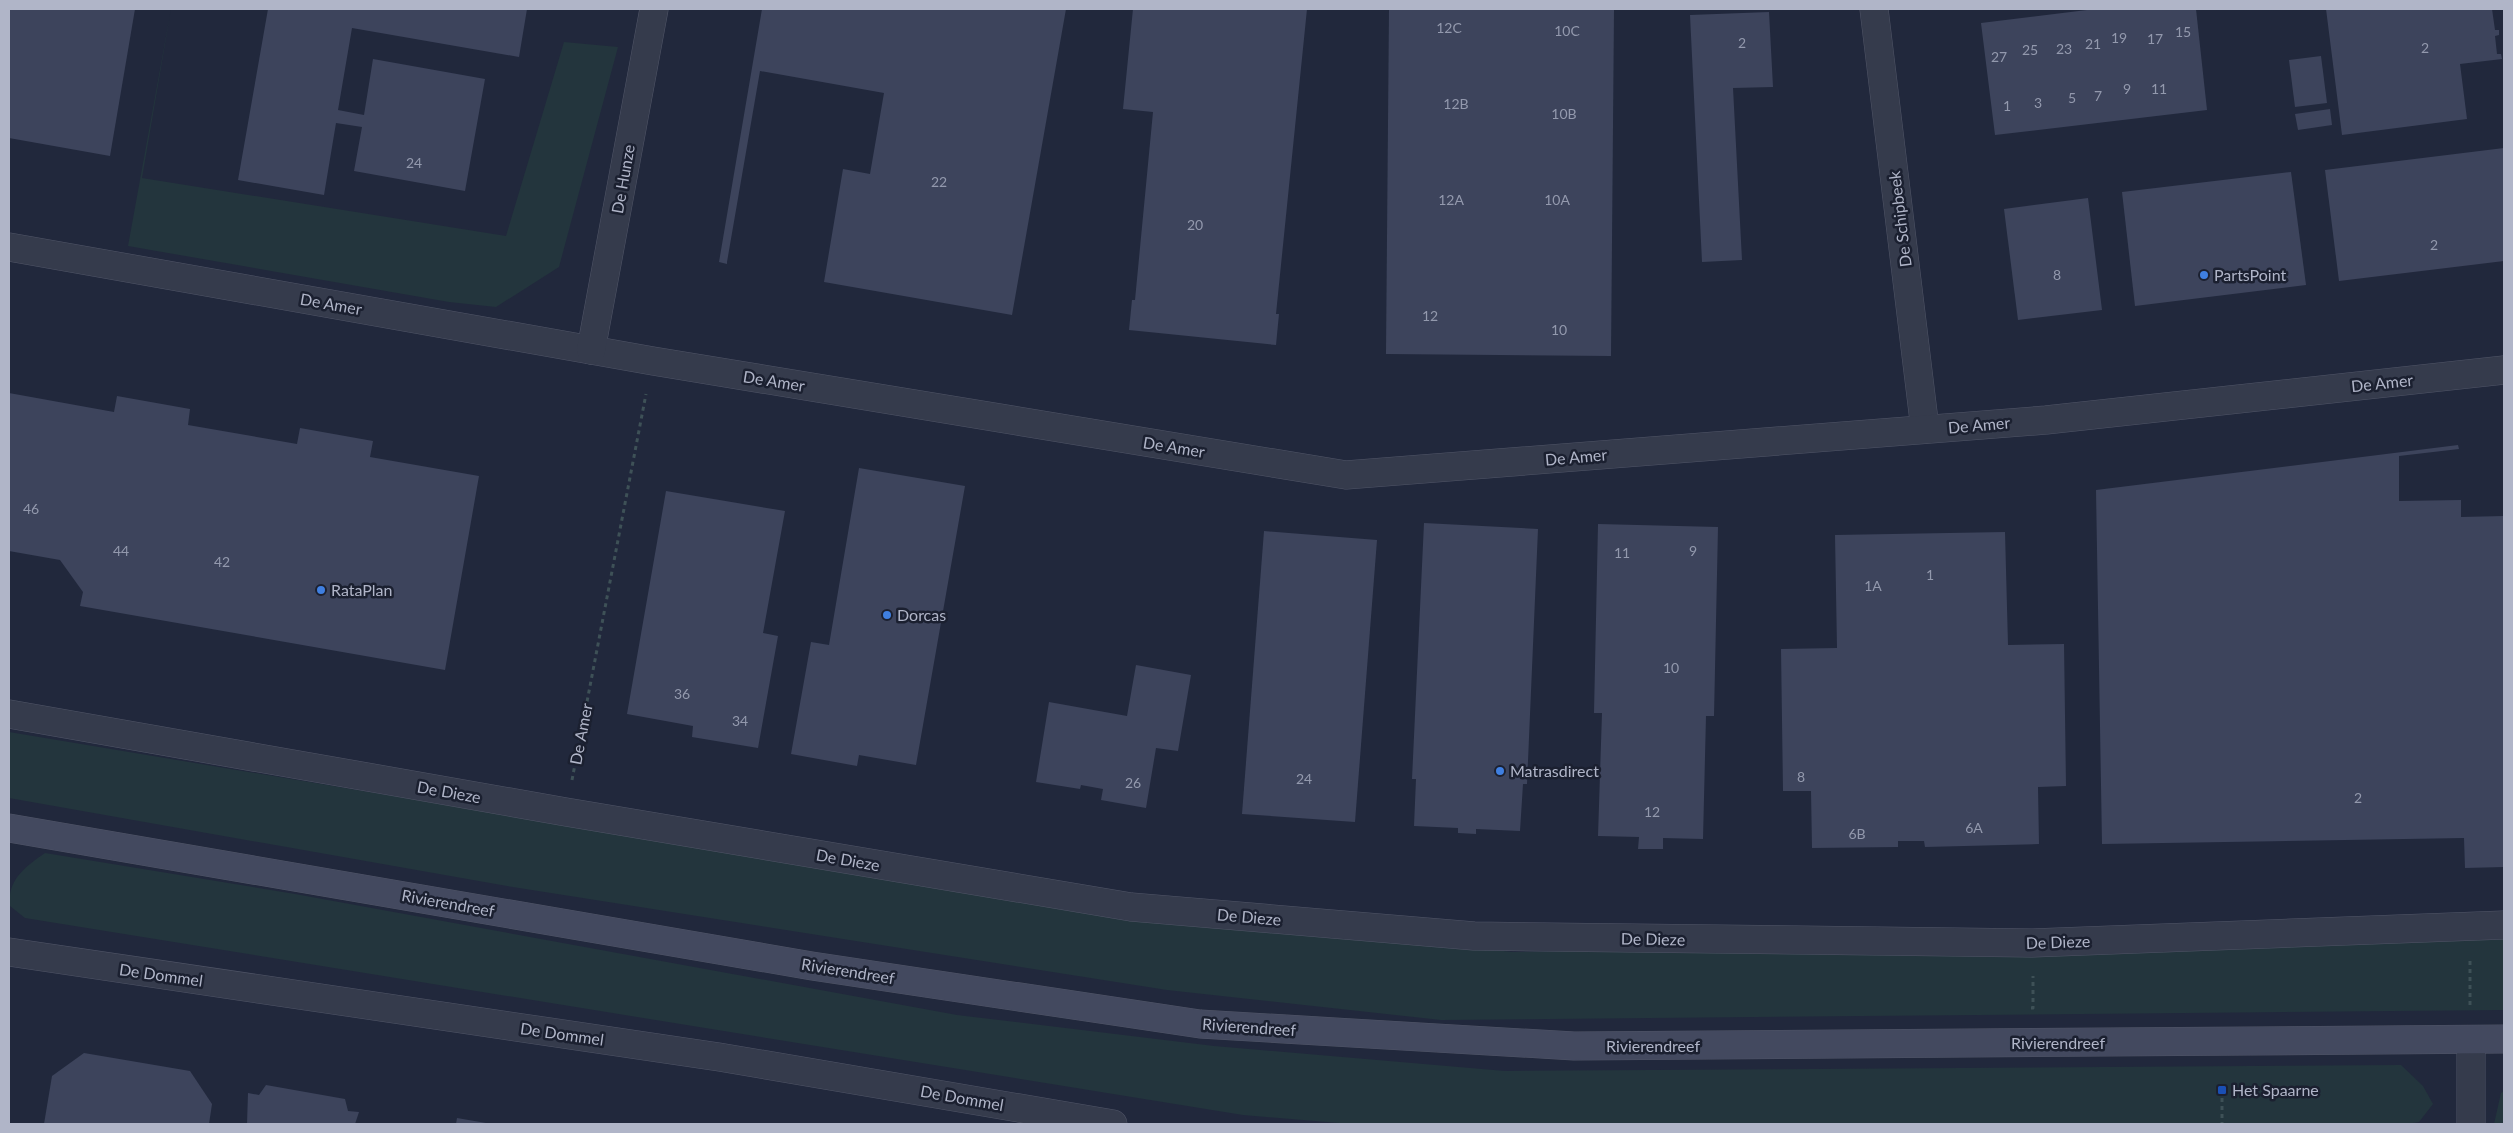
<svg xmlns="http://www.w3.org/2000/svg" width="2513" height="1133" viewBox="0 0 2513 1133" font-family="Lato,sans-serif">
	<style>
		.green { fill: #23353d }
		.building { fill: #3d445c }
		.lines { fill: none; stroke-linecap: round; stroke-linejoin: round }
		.minor-casing { stroke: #505567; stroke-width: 29 }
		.secondary-casing { stroke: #505567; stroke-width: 29 }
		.path { stroke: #3e5157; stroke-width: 3; stroke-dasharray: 4 4; stroke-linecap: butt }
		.minor { stroke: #353b4c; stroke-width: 28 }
		.secondary { stroke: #43495f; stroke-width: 28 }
		.shop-dot { fill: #3f7fe0; stroke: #1b2030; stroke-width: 2 }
		.transit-dot { fill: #1a4fb4; stroke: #1b2030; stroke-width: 2 }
		.labels { text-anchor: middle; stroke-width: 5; stroke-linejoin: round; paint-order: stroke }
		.number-label { font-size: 14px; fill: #9399ad }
		.street-label { font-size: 16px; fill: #b0b5c8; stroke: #1b2030 }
		.poi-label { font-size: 16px; fill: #b0b5c8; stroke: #1b2030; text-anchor: start }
	</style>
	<rect width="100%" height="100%" fill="#21283c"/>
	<g class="green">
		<polygon points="171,9 142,178 506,236 564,42 618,47 559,267 496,307 449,302 128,246"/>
		<polygon points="9,732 1040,904 1513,952 2504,938 2504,1010 1441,1020 1167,990 507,886 9,798"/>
		<path d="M 45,853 L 295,894 L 957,1015 L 1214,1046 L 1505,1071 L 2401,1065 L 2423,1086 L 2433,1104 L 2419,1122 L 2408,1124 L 1351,1124 L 1243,1115 L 25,918 L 10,906 C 7,880 25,867 45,853 Z"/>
		<polygon points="2504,1091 2504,1124 2494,1124 2501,1093"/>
	</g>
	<g class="building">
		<polygon points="9,9 135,9 110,156 9,138"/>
		<polygon points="268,9 527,9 519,57 352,28 338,110 364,115 373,59 485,79 465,191 354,171 362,127 336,123 324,195 238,180"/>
		<polygon points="762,9 1066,9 1012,315 824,282 843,169 870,174 884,93 760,71 727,262 727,264 719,262"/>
		<polygon points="1133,9 1307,9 1276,314 1279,314 1276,345 1129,330 1132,300 1135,300 1153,112 1123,109"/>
		<polygon points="1389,9 1614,9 1611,356 1386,354"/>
		<polygon points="2095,9 2196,9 2207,110 1995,135 1981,23"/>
		<polygon points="2326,9 2492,9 2495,30 2499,30 2499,35 2495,36 2497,54 2501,54 2502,59 2460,64 2467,119 2342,135"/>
		<polygon points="1769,12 1773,87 1733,88 1742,260 1702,262 1690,15"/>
		<polygon points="2321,56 2327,103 2295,107 2289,60"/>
		<polygon points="2330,109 2332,125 2298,130 2295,114"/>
		<polygon points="2504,148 2504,261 2339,281 2325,170"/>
		<polygon points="2291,172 2306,285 2135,306 2122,192"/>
		<polygon points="2088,198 2102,310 2018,320 2004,209"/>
		<polygon points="9,393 114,412 117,396 190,409 188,425 297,444 300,428 373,441 370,457 479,476 445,670 80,606 83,592 60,560 9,551"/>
		<polygon points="2458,445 2459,449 2399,456 2399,501 2461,500 2461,517 2504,516 2504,867 2465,868 2464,838 2102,844 2096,490"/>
		<polygon points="859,468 965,486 916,765 859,755 857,766 791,754 811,642 829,645"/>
		<polygon points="666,491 785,511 763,633 778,636 758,748 692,737 693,726 627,714"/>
		<polygon points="1424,523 1538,529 1527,784 1523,784 1520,831 1476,829 1476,834 1458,833 1458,828 1414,826 1416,779 1412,779"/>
		<polygon points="1598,524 1718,527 1714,716 1706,716 1703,839 1663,838 1663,849 1638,849 1639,837 1598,836 1602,713 1594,713"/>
		<polygon points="1264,531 1377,540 1355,822 1242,814"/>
		<polygon points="2005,532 2008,645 2064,644 2066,786 2038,787 2039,844 1925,847 1924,841 1898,841 1898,847 1812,848 1811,791 1783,791 1781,649 1837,648 1835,535"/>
		<polygon points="1136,665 1191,675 1178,751 1156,748 1146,808 1101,800 1103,789 1081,785 1080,789 1036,782 1049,702 1127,716"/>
		<polygon points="84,1053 190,1071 212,1104 209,1124 44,1124 52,1076"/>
		<polygon points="266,1085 345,1099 348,1111 359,1112 355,1124 247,1124 248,1093 259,1095"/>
		<polygon points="457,1118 486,1123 486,1124 456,1124"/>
	</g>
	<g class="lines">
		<defs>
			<g id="minor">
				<polyline points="1874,9 1925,429"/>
				<polyline points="9,247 653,361 1346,475 2046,420 2504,370"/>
				<polyline points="591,350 654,9"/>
				<polyline points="9,714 566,812 1131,907 1474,936 2032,943 2504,925"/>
				<polyline points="9,952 719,1057 1113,1124"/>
				<polyline points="2471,1040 2471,1124"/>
			</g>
			<polyline id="secondary" points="9,828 812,966 1200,1024 1574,1046 2504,1039"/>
		</defs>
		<use href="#minor" class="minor-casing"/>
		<use href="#secondary" class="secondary-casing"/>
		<g class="path">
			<polyline points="572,780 646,394"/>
			<polyline points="2470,961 2470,1007"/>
			<polyline points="2031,1008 2033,1008 2033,976"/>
			<polyline points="2222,1090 2222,1124"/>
		</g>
		<use href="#minor" class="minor"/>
		<use href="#secondary" class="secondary"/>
	</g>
	<g class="shop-dot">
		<circle cx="2204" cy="275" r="5"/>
		<circle cx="321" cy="590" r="5"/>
		<circle cx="887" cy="615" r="5"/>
		<circle cx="1500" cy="771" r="5"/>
	</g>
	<rect class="transit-dot" x="2217" y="1085" width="10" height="10" rx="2.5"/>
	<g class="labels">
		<g class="number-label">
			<text x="1449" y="33">12C</text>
			<text x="1567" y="36">10C</text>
			<text x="2183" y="37">15</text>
			<text x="2119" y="43">19</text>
			<text x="2155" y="44">17</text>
			<text x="1742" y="48">2</text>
			<text x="2093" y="49">21</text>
			<text x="2425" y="53">2</text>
			<text x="2064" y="54">23</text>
			<text x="2030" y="55">25</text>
			<text x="1999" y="62">27</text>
			<text x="2127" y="94">9</text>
			<text x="2159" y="94">11</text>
			<text x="2098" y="101">7</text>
			<text x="2072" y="103">5</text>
			<text x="2038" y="108">3</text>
			<text x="1456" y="109">12B</text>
			<text x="2007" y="111">1</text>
			<text x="1564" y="119">10B</text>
			<text x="414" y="168">24</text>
			<text x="939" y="187">22</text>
			<text x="1451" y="205">12A</text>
			<text x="1557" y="205">10A</text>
			<text x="1195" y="230">20</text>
			<text x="2434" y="250">2</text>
			<text x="2057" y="280">8</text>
			<text x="1430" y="321">12</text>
			<text x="1559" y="335">10</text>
			<text x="31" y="514">46</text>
			<text x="121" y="556">44</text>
			<text x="1693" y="556">9</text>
			<text x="1622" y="558">11</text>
			<text x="222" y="567">42</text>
			<text x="1930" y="580">1</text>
			<text x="1873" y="591">1A</text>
			<text x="1671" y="673">10</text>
			<text x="682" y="699">36</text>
			<text x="740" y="726">34</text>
			<text x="1801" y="782">8</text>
			<text x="1304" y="784">24</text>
			<text x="1133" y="788">26</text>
			<text x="2358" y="803">2</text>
			<text x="1652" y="817">12</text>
			<text x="1974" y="833">6A</text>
			<text x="1857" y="839">6B</text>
		</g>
		<g class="street-label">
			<text transform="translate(623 179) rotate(-80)" y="6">De Hunze</text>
			<text transform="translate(1900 219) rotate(-97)" y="6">De Schipbeek</text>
			<text transform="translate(331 304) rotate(10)" y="6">De Amer</text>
			<text transform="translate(774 381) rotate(9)" y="6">De Amer</text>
			<text transform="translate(2382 383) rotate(-6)" y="6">De Amer</text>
			<text transform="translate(1979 425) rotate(-5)" y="6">De Amer</text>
			<text transform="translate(1174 447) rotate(9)" y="6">De Amer</text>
			<text transform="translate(1576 457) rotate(-5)" y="6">De Amer</text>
			<text transform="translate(581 734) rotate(-79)" y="6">De Amer</text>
			<text transform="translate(449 792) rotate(10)" y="6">De Dieze</text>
			<text transform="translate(848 860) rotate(10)" y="6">De Dieze</text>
			<text transform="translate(448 903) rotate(10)" y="6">Rivierendreef</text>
			<text transform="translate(1249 917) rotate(5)" y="6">De Dieze</text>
			<text transform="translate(1653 939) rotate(1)" y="6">De Dieze</text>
			<text transform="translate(2058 942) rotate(-2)" y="6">De Dieze</text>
			<text transform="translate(848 971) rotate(9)" y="6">Rivierendreef</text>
			<text transform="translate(161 975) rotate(8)" y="6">De Dommel</text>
			<text transform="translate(1249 1027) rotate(4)" y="6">Rivierendreef</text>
			<text transform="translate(562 1034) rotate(8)" y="6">De Dommel</text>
			<text x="2058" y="1049">Rivierendreef</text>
			<text x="1653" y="1052">Rivierendreef</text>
			<text transform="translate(962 1098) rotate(10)" y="6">De Dommel</text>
		</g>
		<g class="poi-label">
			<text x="2214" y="281">PartsPoint</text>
			<text x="331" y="596">RataPlan</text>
			<text x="897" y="621">Dorcas</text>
			<text x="1510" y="777">Matrasdirect</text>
			<text x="2232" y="1096">Het Spaarne</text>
		</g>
	</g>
	<rect width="2513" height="1133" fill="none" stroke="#b0b5c8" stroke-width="20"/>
</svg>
